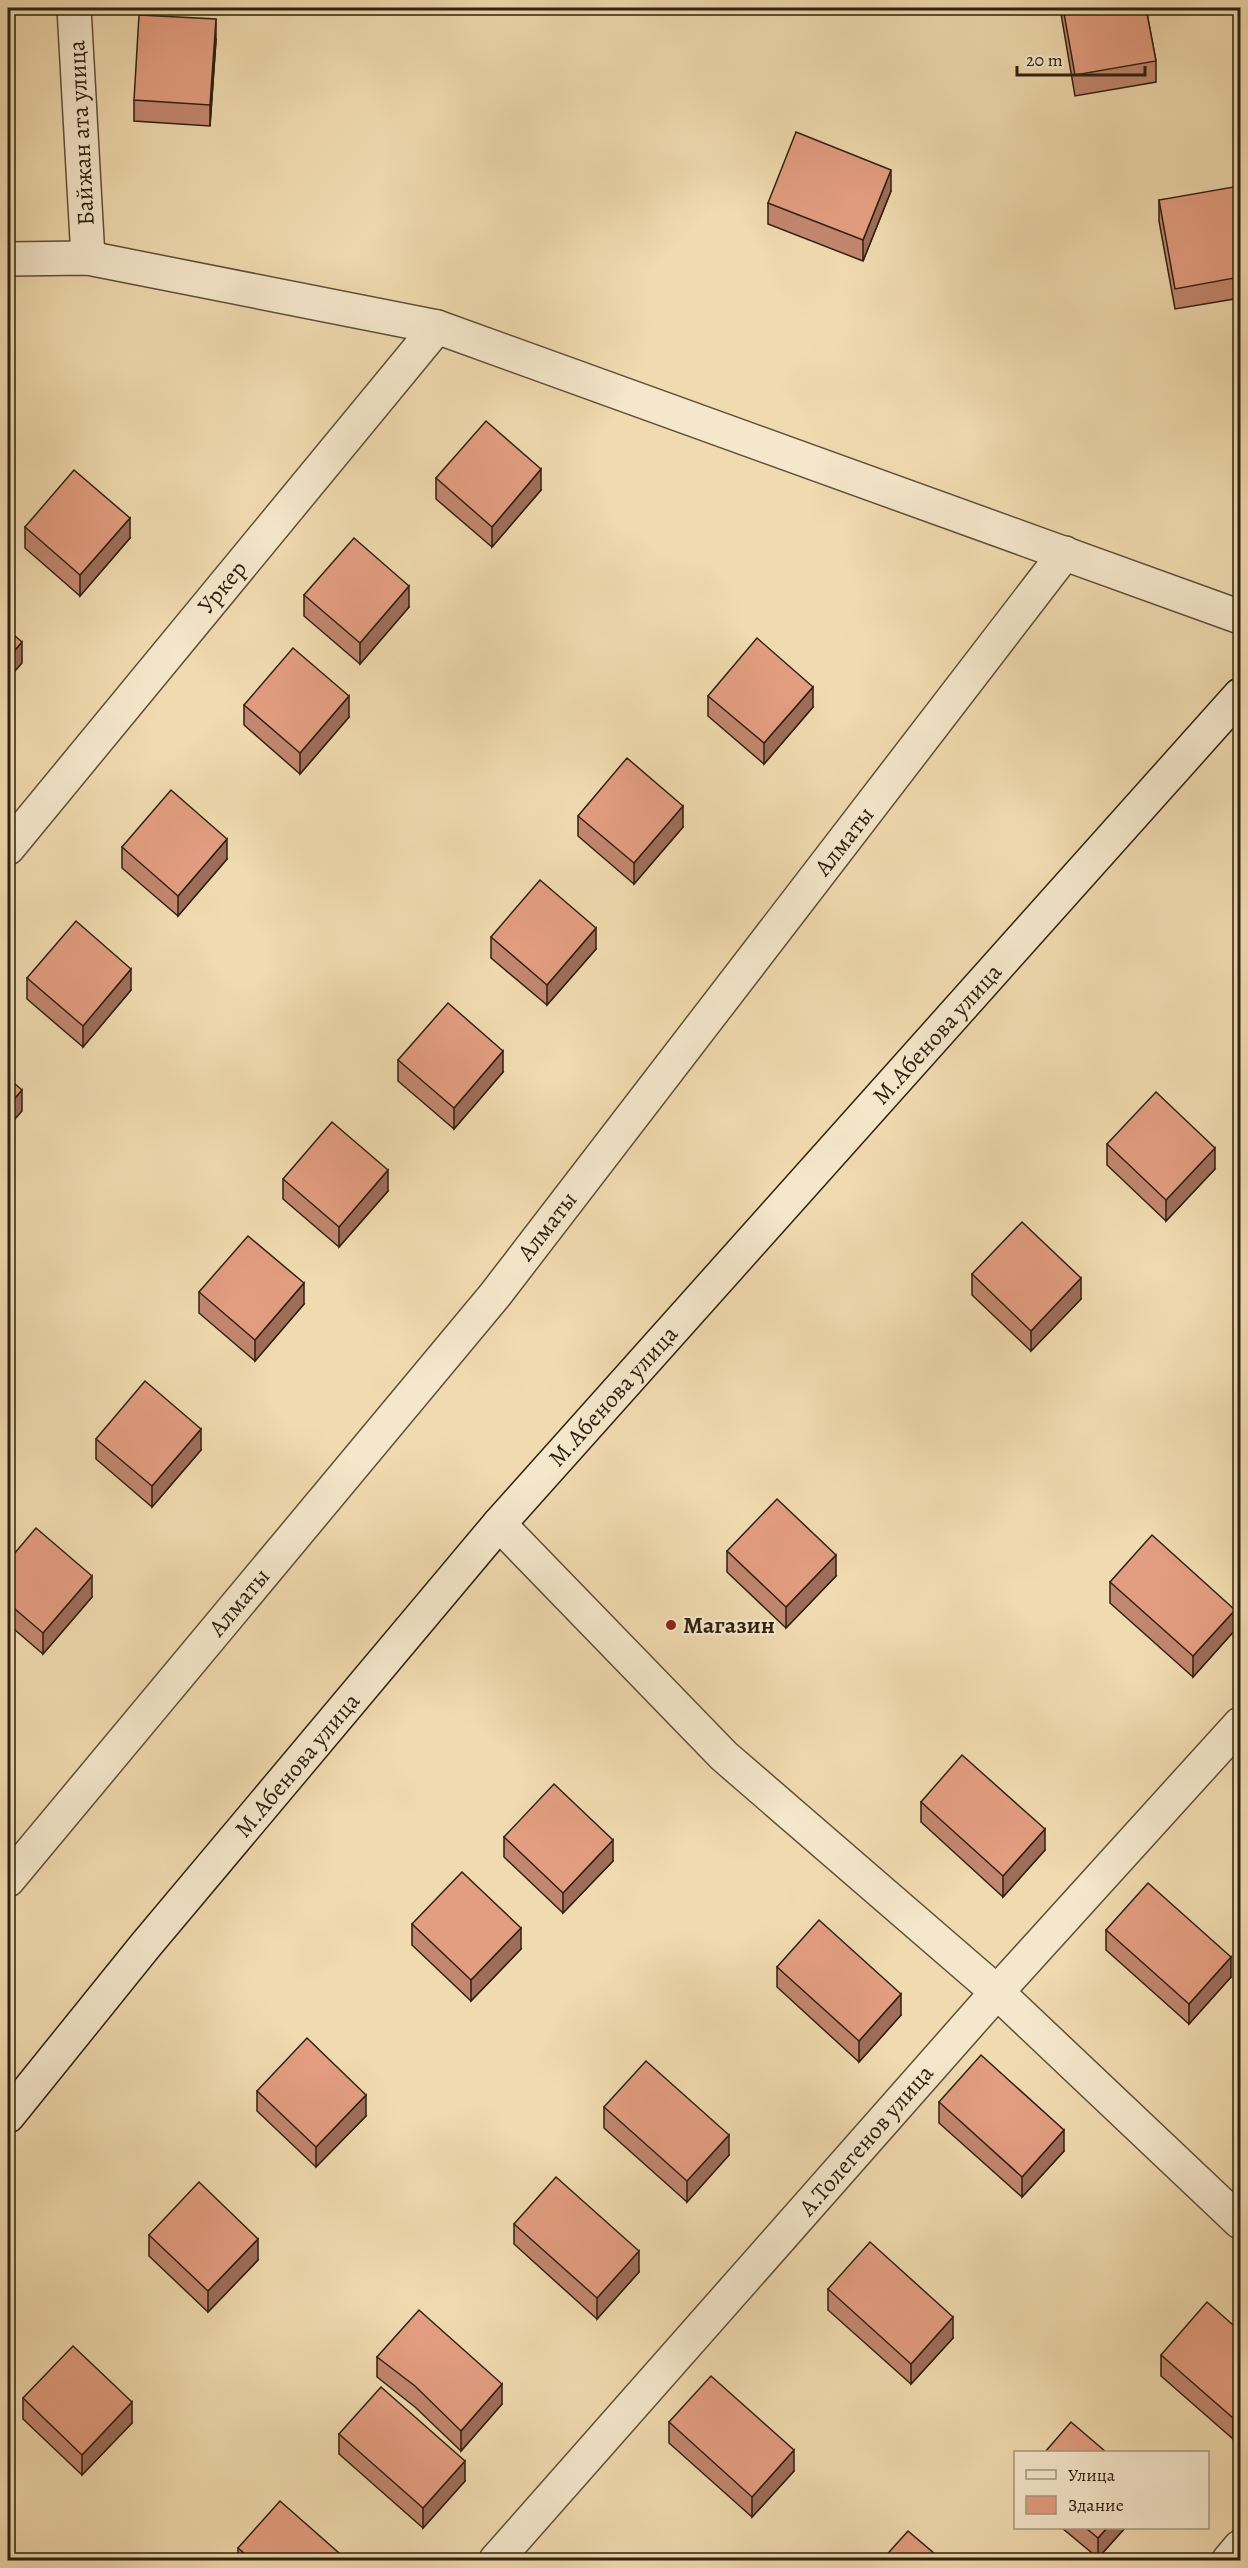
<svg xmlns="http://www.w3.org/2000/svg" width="1248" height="2568" viewBox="0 0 1248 2568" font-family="Alegreya,serif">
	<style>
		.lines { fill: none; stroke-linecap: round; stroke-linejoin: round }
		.minor-casing { stroke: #5e4f38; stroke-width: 36 }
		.secondary-casing { stroke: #2e2110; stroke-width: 36 }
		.minor { stroke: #f5e7cb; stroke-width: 33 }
		.secondary { stroke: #f5e7cb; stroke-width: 33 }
		.wall { fill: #c3876f; stroke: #2e2110; stroke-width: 1.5 }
		.shaded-wall { fill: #9f6e5a; stroke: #2e2110; stroke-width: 1.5 }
		.building { fill: #e39d81; stroke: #2e2110; stroke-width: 1.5 }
		.poi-dot { fill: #8f2418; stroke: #f5e7cb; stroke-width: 2 }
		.labels { text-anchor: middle; stroke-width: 4.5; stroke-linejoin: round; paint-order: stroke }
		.street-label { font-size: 24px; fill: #2e2110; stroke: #f5e7cb }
		.poi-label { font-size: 24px; font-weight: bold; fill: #2e2110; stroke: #f5e7cb; text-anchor: start }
	</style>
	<rect width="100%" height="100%" fill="#f0daaf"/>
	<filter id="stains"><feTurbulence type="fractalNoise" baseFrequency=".00333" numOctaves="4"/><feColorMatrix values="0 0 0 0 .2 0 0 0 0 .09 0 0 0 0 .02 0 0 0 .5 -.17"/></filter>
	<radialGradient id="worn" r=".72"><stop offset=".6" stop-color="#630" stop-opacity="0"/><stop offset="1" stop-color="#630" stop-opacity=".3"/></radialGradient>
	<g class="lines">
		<defs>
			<g id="minor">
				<polyline points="74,8 88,258"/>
				<polyline points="8,259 88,258 437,327 1240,617"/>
				<polyline points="8,848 437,327"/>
				<polyline points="499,1524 724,1756 997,1992 1240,2222"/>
				<polyline points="8,1880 495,1295 1065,553"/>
				<polyline points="496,2560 997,1992 1240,1724"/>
				<polyline points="1229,2560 1240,2547"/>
			</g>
			<polyline id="secondary" points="8,2116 145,1946 499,1524 1240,695"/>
		</defs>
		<use href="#minor" class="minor-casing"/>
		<use href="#secondary" class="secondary-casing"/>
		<use href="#minor" class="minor"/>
		<use href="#secondary" class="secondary"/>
	</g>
	<g class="wall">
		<polygon points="1060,8 1146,8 1156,61 1156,82 1075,96"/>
		<polygon points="216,40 210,126 134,121 134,100"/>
		<polygon points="891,191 863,261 768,224 768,203"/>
		<polygon points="1240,192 1240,298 1175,309 1159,221 1159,200"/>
		<polygon points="436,478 541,490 492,547 436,499"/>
		<polygon points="25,527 130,538 80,596 25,548"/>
		<polygon points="304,595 409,607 360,664 304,616"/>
		<polygon points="708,696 813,707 764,764 708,716"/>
		<polygon points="244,705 349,717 300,774 244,725"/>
		<polygon points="578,816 683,827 634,884 578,836"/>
		<polygon points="122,847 227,859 178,916 122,868"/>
		<polygon points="491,937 596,949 547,1005 491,958"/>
		<polygon points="27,978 131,990 83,1047 27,999"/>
		<polygon points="398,1060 503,1072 454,1129 398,1081"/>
		<polygon points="1107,1144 1215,1169 1166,1221 1107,1165"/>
		<polygon points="283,1179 388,1191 339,1247 283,1199"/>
		<polygon points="972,1274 1081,1299 1031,1351 972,1295"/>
		<polygon points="199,1292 304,1304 255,1361 199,1313"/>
		<polygon points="96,1439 201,1450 152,1507 96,1459"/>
		<polygon points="727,1551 836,1576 786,1628 727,1572"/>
		<polygon points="8,1561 92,1597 43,1654 8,1624"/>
		<polygon points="1110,1582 1235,1630 1193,1677 1110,1603"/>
		<polygon points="921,1802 1045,1850 1003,1897 921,1822"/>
		<polygon points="504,1837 613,1861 563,1913 504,1857"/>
		<polygon points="412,1924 521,1949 471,2001 412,1945"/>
		<polygon points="1106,1930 1231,1977 1189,2024 1106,1950"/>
		<polygon points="777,1967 901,2015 859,2062 777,1987"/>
		<polygon points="257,2091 366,2116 316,2167 257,2111"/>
		<polygon points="939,2102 1064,2151 1022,2197 939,2123"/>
		<polygon points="604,2107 729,2155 687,2202 604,2128"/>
		<polygon points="514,2224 639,2272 597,2319 514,2244"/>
		<polygon points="149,2235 258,2260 208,2312 149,2256"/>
		<polygon points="828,2289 953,2338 911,2384 828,2310"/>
		<polygon points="1240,2331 1233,2439 1161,2376 1161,2355"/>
		<polygon points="377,2357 502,2404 461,2451 415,2407 377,2377"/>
		<polygon points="23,2398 132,2423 82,2475 23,2419"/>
		<polygon points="669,2422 794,2471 752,2517 669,2443"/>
		<polygon points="339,2434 465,2481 423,2528 339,2454"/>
		<polygon points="1062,2528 1125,2528 1098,2558"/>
		<polygon points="238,2548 347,2560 238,2560"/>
	</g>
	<g class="shaded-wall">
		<polygon points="216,19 216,40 210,126 210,105"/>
		<polygon points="891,170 891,191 863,261 863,240"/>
		<polygon points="541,469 541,490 492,547 492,527"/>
		<polygon points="130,518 130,538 80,596 80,575"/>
		<polygon points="409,586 409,607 360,664 360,643"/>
		<polygon points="22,642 22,663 8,679 8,658"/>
		<polygon points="813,687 813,707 764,764 764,743"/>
		<polygon points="349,696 349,717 300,774 300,753"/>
		<polygon points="683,806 683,827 634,884 634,863"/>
		<polygon points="227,839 227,859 178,916 178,896"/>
		<polygon points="596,928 596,949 547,1005 547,985"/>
		<polygon points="131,969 131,990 83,1047 83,1026"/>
		<polygon points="503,1051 503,1072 454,1129 454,1108"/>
		<polygon points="22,1090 22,1111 8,1127 8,1106"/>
		<polygon points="1215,1148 1215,1169 1166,1221 1166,1200"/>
		<polygon points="388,1170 388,1191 339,1247 339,1227"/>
		<polygon points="1081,1278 1081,1299 1031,1351 1031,1331"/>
		<polygon points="304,1283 304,1304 255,1361 255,1340"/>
		<polygon points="201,1429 201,1450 152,1507 152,1486"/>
		<polygon points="836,1555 836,1576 786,1628 786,1607"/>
		<polygon points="92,1576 92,1597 43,1654 43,1633"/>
		<polygon points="1235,1610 1235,1630 1193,1677 1193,1656"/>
		<polygon points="1045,1829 1045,1850 1003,1897 1003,1876"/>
		<polygon points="613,1840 613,1861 563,1913 563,1893"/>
		<polygon points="521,1928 521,1949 471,2001 471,1980"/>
		<polygon points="1231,1957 1231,1977 1189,2024 1189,2004"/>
		<polygon points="901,1994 901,2015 859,2062 859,2041"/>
		<polygon points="366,2095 366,2116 316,2167 316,2147"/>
		<polygon points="1064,2130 1064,2151 1022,2197 1022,2177"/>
		<polygon points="729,2135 729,2155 687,2202 687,2181"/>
		<polygon points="258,2239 258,2260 208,2312 208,2291"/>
		<polygon points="639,2251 639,2272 597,2319 597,2298"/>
		<polygon points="953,2317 953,2338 911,2384 911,2364"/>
		<polygon points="502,2384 502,2404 461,2451 461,2431"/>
		<polygon points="132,2402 132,2423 82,2475 82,2455"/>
		<polygon points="1240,2410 1240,2431 1233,2439 1233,2418"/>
		<polygon points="794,2450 794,2471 752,2517 752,2497"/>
		<polygon points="465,2461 465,2481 423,2528 423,2508"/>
		<polygon points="1107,2528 1125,2528 1098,2558 1098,2538"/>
		<polygon points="14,2540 14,2560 8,2560 8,2547"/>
	</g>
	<g class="building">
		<polygon points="1063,8 1146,8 1156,61 1075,75"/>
		<polygon points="139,15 216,19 210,105 134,100"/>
		<polygon points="796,132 891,170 863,240 768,203"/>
		<polygon points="1239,186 1240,192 1240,277 1175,289 1159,200"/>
		<polygon points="486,421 541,469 492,527 436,478"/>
		<polygon points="74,470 130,518 80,575 25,527"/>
		<polygon points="354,538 409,586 360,643 304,595"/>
		<polygon points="8,630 22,642 8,658"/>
		<polygon points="757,638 813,687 764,743 708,696"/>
		<polygon points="293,648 349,696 300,753 244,705"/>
		<polygon points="627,758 683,806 634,863 578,816"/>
		<polygon points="171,790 227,839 178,896 122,847"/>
		<polygon points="540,880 596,928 547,985 491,937"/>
		<polygon points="76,921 131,969 83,1026 27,978"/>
		<polygon points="448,1003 503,1051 454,1108 398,1060"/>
		<polygon points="8,1078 22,1090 8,1106"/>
		<polygon points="1156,1092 1215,1148 1166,1200 1107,1144"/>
		<polygon points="332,1122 388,1170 339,1227 283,1179"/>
		<polygon points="1022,1222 1081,1278 1031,1331 972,1274"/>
		<polygon points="248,1236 304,1283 255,1340 199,1292"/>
		<polygon points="145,1381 201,1429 152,1486 96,1439"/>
		<polygon points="777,1499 836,1555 786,1607 727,1551"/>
		<polygon points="36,1528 92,1576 43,1633 8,1603 8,1561"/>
		<polygon points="1152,1535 1235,1610 1193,1656 1110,1582"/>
		<polygon points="962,1755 1045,1829 1003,1876 921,1802"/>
		<polygon points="554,1784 613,1840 563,1893 504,1837"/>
		<polygon points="462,1872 521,1928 471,1980 412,1924"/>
		<polygon points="1148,1883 1231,1957 1189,2004 1106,1930"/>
		<polygon points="819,1920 901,1994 859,2041 777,1967"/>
		<polygon points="307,2038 366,2095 316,2147 257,2091"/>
		<polygon points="981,2055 1064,2130 1022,2177 939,2102"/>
		<polygon points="646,2061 729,2135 687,2181 604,2107"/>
		<polygon points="556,2177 639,2251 597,2298 514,2224"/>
		<polygon points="199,2182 258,2239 208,2291 149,2235"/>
		<polygon points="870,2242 953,2317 911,2364 828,2289"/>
		<polygon points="1207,2302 1240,2331 1240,2410 1233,2418 1161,2355"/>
		<polygon points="419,2310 502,2384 461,2431 415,2386 377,2357"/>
		<polygon points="73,2346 132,2402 82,2455 23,2398"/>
		<polygon points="711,2376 794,2450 752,2497 669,2422"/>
		<polygon points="381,2387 465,2461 423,2508 339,2434"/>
		<polygon points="1071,2422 1106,2452 1045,2452"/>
		<polygon points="280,2501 347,2560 252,2560 238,2548"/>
		<polygon points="1086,2528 1107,2528 1098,2538"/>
		<polygon points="908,2531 942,2560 882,2560"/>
		<polygon points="8,2533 14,2540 8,2547"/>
		<polygon points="589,2555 596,2560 584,2560"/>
	</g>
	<circle class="poi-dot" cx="671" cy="1625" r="6"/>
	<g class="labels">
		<g class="street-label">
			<text transform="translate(81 133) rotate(-93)" y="8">Байжан ата улица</text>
			<text transform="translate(222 587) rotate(-50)" y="8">Уркер</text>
			<text transform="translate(844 841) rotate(-52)" y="8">Алматы</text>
			<text transform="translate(937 1034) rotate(-48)" y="8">М.Абенова улица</text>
			<text transform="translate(547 1226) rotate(-52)" y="8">Алматы</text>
			<text transform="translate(613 1396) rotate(-48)" y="8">М.Абенова улица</text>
			<text transform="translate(239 1602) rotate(-50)" y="8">Алматы</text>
			<text transform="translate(297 1765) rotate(-50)" y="8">М.Абенова улица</text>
			<text transform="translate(866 2140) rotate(-49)" y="8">А.Толегенов улица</text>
		</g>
		<g class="poi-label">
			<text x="683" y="1633">Магазин</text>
		</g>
	</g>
	<rect width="1248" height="2568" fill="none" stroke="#f0daaf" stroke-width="30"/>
	<rect x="9" y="9" width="1230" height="2550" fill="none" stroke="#2e2110" stroke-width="3"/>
	<rect x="15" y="15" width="1218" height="2538" fill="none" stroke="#2e2110" stroke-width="1.5"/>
	<rect x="1014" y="2451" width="195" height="78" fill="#f5e7cb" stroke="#a59880" stroke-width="1.5"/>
	<rect x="1026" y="2470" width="30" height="9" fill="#f5e7cb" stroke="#a59880" stroke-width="1.5"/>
	<text x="1068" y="2481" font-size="18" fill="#2e2110">Улица</text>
	<rect x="1026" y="2496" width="30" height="18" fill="#e39d81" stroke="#a59880" stroke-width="1.5"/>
	<text x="1068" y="2511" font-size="18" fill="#2e2110">Здание</text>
	<path d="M1017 66v9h128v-9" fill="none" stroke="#2e2110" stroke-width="3"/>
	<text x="1026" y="66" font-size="18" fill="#2e2110" stroke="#f5e7cb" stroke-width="4.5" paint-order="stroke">20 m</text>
	<rect width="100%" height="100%" filter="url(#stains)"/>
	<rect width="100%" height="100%" fill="url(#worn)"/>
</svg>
